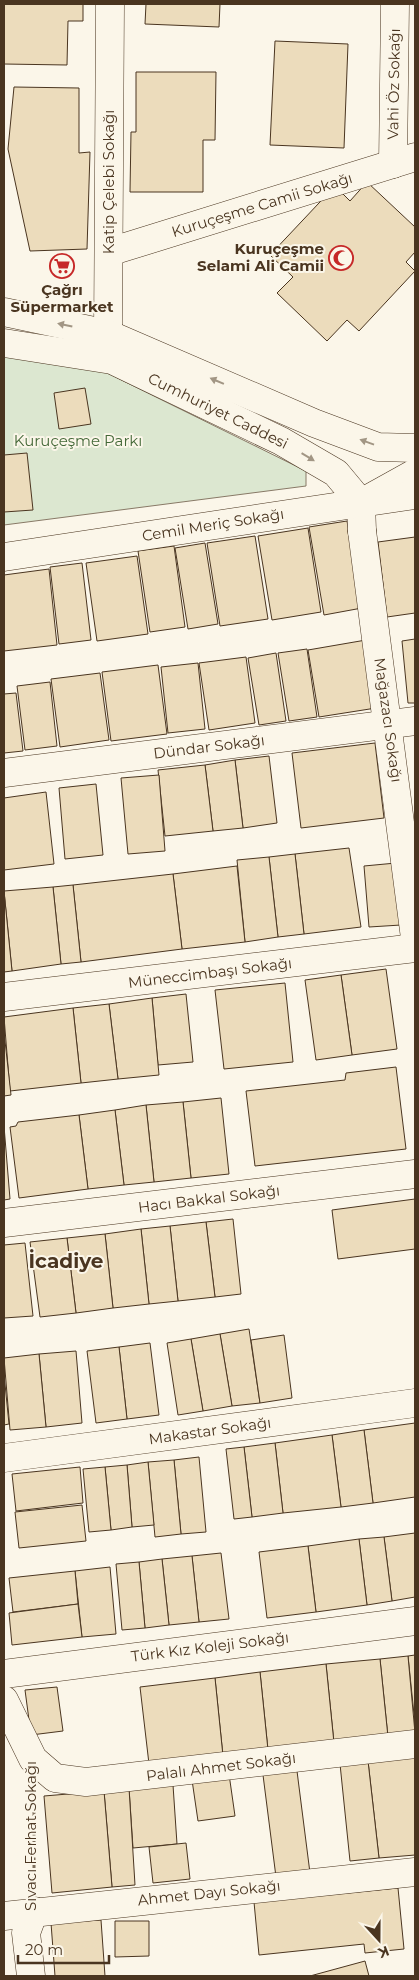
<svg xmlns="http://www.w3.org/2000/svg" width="419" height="1980" viewBox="0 0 419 1980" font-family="Montserrat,sans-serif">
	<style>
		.green { fill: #dce7d0; stroke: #887966 }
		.building { fill: #ecdcbc; stroke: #4a3520 }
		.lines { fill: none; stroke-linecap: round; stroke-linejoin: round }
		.street-casing { stroke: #4a3520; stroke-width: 29 }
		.secondary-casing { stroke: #4a3520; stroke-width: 29 }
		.primary-casing { stroke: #4a3520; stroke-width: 29 }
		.path { stroke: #7f6f5c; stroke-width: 3; stroke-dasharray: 4 2.5; stroke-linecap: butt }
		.street { stroke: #fbf6e9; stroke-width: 28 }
		.secondary { stroke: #fbf6e9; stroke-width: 28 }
		.primary { stroke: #fbf6e9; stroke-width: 28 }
		.oneway { fill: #a29684 }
		.labels { text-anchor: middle; stroke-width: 4; stroke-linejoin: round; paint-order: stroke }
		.street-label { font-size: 15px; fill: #4a3520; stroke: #fbf6e9 }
		.poi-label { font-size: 15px; font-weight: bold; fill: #4a3520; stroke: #fbf6e9; text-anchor: end }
		.park-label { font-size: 15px; fill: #436837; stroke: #fbf6e9 }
		.district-label { font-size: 20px; font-weight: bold; fill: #4a3520; stroke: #fbf6e9 }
	</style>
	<rect width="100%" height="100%" fill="#fbf6e9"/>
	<polygon class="green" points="4,348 93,366 306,471 306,486 4,525"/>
	<g class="building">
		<polygon points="4,4 83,4 83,21 68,21 67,65 4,64"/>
		<polygon points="146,4 220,4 219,27 145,24"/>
		<polygon points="275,41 348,44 344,148 270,145"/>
		<polygon points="136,72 216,72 215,140 203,140 203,192 130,192 131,132 136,132"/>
		<polygon points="14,87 79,88 79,153 90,152 87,249 30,251 8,149"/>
		<polygon points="367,182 415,227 415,252 406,262 415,271 359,331 347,320 327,341 277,293 293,277 270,255 335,186 350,201"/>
		<polygon points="85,388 91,424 59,429 54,393"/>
		<polygon points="27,453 33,510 4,512 4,455"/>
		<polygon points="347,521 362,608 324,615 309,527"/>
		<polygon points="308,528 321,612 272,620 258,536"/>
		<polygon points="255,536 268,619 220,626 207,543"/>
		<polygon points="415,537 415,613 387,617 378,542"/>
		<polygon points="205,543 218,624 188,629 175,548"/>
		<polygon points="174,546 185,627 150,632 138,551"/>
		<polygon points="137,556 148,634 97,641 86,563"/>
		<polygon points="82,563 91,640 59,644 50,567"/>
		<polygon points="49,569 57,645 4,651 4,575"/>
		<polygon points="415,639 415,703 408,703 402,641"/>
		<polygon points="366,640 376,708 319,717 308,650"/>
		<polygon points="307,649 317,717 289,721 278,653"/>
		<polygon points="276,653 286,721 259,725 248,658"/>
		<polygon points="246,657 255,723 209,730 199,663"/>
		<polygon points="198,663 205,729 168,733 161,667"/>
		<polygon points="158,665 167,734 111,741 102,672"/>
		<polygon points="100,673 109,740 60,747 51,679"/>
		<polygon points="50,682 57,746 25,750 17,686"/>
		<polygon points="16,693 23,751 4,753 4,694"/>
		<polygon points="375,743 384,818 301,828 292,753"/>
		<polygon points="269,756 277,823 243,828 235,760"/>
		<polygon points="235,760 243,828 213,831 205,765"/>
		<polygon points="205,765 213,831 165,836 158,770"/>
		<polygon points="159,775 165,851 128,854 121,778"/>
		<polygon points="96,784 103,855 65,859 59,788"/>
		<polygon points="46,792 54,864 4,870 4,798"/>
		<polygon points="349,848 361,927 304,934 295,854"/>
		<polygon points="295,854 304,934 278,937 269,857"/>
		<polygon points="269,857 278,937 245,942 237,860"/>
		<polygon points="396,863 401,925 369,927 364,866"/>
		<polygon points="237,866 245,942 182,949 173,874"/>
		<polygon points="173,874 182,949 81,962 73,885"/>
		<polygon points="73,885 81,962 61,964 53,887"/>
		<polygon points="53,887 61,964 12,971 4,891"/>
		<polygon points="4,891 12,971 4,972"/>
		<polygon points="386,969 397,1049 352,1055 341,975"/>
		<polygon points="341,975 352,1055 316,1060 305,980"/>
		<polygon points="285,983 293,1062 224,1069 215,990"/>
		<polygon points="186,994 193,1062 158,1065 152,998"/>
		<polygon points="152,998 159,1075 118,1079 109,1004"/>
		<polygon points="109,1004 118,1079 81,1083 73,1008"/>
		<polygon points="73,1008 81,1083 10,1091 4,1017"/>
		<polygon points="4,1032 11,1095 4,1096"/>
		<polygon points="396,1067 406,1149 255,1166 246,1091 345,1080 346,1073"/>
		<polygon points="221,1098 229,1174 191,1178 183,1102"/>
		<polygon points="183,1102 191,1178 154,1182 146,1105"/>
		<polygon points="146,1105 154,1182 124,1185 115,1110"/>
		<polygon points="115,1110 124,1185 88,1189 79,1115"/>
		<polygon points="79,1115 88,1189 19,1198 10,1127 16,1126 18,1122"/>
		<polygon points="4,1126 10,1199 4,1200"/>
		<polygon points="415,1199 415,1249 338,1259 332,1210"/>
		<polygon points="233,1219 241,1294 215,1297 206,1222"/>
		<polygon points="206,1222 215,1297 178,1301 170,1226"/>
		<polygon points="170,1226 178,1301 149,1304 141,1229"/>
		<polygon points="141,1229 149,1304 113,1308 105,1234"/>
		<polygon points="105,1234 113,1308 76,1313 67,1238"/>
		<polygon points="67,1238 76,1313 40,1317 30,1242"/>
		<polygon points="25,1243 33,1316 4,1318 4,1245"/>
		<polygon points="249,1329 260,1403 232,1406 220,1334"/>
		<polygon points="220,1334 232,1406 203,1411 191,1339"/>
		<polygon points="284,1335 292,1398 260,1403 251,1340"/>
		<polygon points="191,1339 203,1411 178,1415 167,1343"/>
		<polygon points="150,1343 159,1415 127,1419 119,1347"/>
		<polygon points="119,1347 127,1419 96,1423 87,1351"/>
		<polygon points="76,1351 82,1423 46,1427 39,1354"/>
		<polygon points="39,1354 46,1427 10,1430 4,1358"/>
		<polygon points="4,1374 9,1424 4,1425"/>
		<polygon points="415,1423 415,1497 373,1503 364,1430"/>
		<polygon points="364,1430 373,1503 341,1507 332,1435"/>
		<polygon points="332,1435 341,1507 283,1513 275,1443"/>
		<polygon points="275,1443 283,1513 252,1517 244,1447"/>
		<polygon points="244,1447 252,1517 234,1519 226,1449"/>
		<polygon points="199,1457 206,1532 181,1534 174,1460"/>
		<polygon points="174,1460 181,1534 155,1537 148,1462"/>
		<polygon points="148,1462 154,1525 132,1527 127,1465"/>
		<polygon points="127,1465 132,1527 111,1530 105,1467"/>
		<polygon points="80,1467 83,1503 16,1511 12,1474"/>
		<polygon points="105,1467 111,1530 89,1532 83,1469"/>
		<polygon points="82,1505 86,1541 19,1548 15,1512"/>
		<polygon points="415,1533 415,1597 392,1601 384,1537"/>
		<polygon points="384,1537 392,1601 367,1605 359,1539"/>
		<polygon points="359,1539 367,1605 316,1612 308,1546"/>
		<polygon points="308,1546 316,1612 267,1618 259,1552"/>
		<polygon points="221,1553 229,1619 199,1622 192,1556"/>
		<polygon points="192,1556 199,1622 169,1625 162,1559"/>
		<polygon points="162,1559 169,1625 145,1628 139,1562"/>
		<polygon points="139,1562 145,1628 122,1630 116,1564"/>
		<polygon points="110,1567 116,1634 82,1637 75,1571"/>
		<polygon points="75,1571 78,1604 13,1612 9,1578"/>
		<polygon points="78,1604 82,1637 12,1645 9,1613"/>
		<polygon points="415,1655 415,1724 408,1656"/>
		<polygon points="408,1656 415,1733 388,1737 380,1659"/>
		<polygon points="380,1659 388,1737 334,1743 326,1664"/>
		<polygon points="326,1664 334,1743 268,1750 260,1672"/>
		<polygon points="260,1672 268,1750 223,1756 215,1678"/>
		<polygon points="215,1678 223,1756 149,1764 140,1687"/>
		<polygon points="57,1687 63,1731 31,1735 25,1690"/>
		<polygon points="415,1757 415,1855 379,1858 368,1761"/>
		<polygon points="368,1761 379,1858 350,1861 340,1764"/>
		<polygon points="297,1771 310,1873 276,1877 263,1775"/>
		<polygon points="229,1774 235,1816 198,1821 192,1780"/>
		<polygon points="173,1785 177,1844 133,1848 129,1788"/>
		<polygon points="129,1788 135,1885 112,1887 104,1791"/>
		<polygon points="104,1791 112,1887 52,1893 44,1796"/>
		<polygon points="186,1843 190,1879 153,1883 149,1847"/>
		<polygon points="398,1888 404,1949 365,1953 364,1944 259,1955 254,1902"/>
		<polygon points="101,1920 105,1976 55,1976 51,1923"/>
		<polygon points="115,1921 149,1921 149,1956 115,1957"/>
		<polygon points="365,1961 369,1976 310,1976"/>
	</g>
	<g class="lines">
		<defs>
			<g id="street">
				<polyline points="110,4 108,334 112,358"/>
				<polyline points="393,164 395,4"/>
				<polyline points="109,252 415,157"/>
				<polyline points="362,531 415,938"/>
				<polyline points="4,773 415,721"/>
				<polyline points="4,997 415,948"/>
				<polyline points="4,1223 415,1174"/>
				<polyline points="4,1458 415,1403"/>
				<polyline points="4,1674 415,1621"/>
				<polyline points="4,1700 33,1759 55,1778 86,1782 415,1744"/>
				<polyline points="4,1916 415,1872"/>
				<polyline points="31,1976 26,1933 34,1911"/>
			</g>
			<g id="secondary">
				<polyline points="361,503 362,531"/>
				<polyline points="4,557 361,503 415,473"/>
			</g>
			<g id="primary">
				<polyline points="4,312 108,334 314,423 378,447 415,448"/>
				<polyline points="4,343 112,360 281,441 336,473 361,503 415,495"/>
			</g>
		</defs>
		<use href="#street" class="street-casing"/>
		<use href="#secondary" class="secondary-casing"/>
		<use href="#primary" class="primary-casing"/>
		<polyline class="path" points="34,1799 34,1883"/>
		<use href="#street" class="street"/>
		<use href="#secondary" class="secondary"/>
		<use href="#primary" class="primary"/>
	</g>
	<defs><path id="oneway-solid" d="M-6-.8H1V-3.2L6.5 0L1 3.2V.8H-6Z" transform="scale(1.25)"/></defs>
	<g class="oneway">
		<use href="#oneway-solid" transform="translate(65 325) rotate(-168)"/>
		<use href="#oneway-solid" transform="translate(217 381) rotate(-157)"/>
		<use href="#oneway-solid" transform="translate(367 442) rotate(-160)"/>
		<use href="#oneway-solid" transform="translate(308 457) rotate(31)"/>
	</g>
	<defs>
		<symbol id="mosque-ring" viewBox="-11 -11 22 22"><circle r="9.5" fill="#fbf6e9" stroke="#c62828" stroke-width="1.5"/><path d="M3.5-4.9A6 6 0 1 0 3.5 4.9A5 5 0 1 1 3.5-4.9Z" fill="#c62828"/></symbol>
		<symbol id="supermarket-ring" viewBox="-11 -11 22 22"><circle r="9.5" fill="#fbf6e9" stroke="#c62828" stroke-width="1.5"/><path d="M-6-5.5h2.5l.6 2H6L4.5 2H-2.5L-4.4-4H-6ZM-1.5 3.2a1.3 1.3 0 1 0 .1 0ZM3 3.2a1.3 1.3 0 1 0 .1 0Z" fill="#c62828"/></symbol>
	</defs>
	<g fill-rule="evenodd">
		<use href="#mosque-ring" x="327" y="244" width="28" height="28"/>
		<use href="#supermarket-ring" x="48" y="252" width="28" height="28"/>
	</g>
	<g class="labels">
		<g class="street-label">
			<text transform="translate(394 84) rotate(-89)" y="5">Vahi Öz Sokağı</text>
			<text transform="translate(109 182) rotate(-90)" y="5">Katip Çelebi Sokağı</text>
			<text transform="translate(262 205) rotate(-17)" y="5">Kuruçeşme Camii Sokağı</text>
			<text transform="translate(218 411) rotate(26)" y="5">Cumhuriyet Caddesi</text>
			<text transform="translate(213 525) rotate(-9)" y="5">Cemil Meriç Sokağı</text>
			<text transform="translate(388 720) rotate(82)" y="5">Mağazacı Sokağı</text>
			<text transform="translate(209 747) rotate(-7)" y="5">Dündar Sokağı</text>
			<text transform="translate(210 973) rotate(-7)" y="5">Müneccimbaşı Sokağı</text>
			<text transform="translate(209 1199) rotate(-7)" y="5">Hacı Bakkal Sokağı</text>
			<text transform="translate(210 1431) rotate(-8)" y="5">Makastar Sokağı</text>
			<text transform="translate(210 1647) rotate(-7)" y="5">Türk Kız Koleji Sokağı</text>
			<text transform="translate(221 1767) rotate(-7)" y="5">Palalı Ahmet Sokağı</text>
			<text transform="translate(31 1836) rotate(-90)" y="5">Sıvacı Ferhat Sokağı</text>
			<text transform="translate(209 1893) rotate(-6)" y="5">Ahmet Dayı Sokağı</text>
		</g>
		<g class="poi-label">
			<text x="324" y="254">Kuruçeşme<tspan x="324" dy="17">Selami Ali Camii</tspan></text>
			<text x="62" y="295" text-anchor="middle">Çağrı<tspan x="62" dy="17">Süpermarket</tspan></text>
		</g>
		<g class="park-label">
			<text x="78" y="446">Kuruçeşme Parkı</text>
		</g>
		<g class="district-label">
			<text x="66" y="1268">İcadiye</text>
		</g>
	</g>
	<rect width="419" height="1980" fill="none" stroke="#4a3520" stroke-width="10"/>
	<g transform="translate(379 1940) rotate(159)" stroke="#fbf6e9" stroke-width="4" paint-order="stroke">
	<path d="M0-4L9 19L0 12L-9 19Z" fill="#4a3520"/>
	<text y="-8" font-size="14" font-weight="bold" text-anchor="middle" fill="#4a3520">K</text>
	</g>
	<path d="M18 1955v8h91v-8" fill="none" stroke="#4a3520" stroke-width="2.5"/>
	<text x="25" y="1955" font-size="15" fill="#4a3520" stroke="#fbf6e9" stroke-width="4" paint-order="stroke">20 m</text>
</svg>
